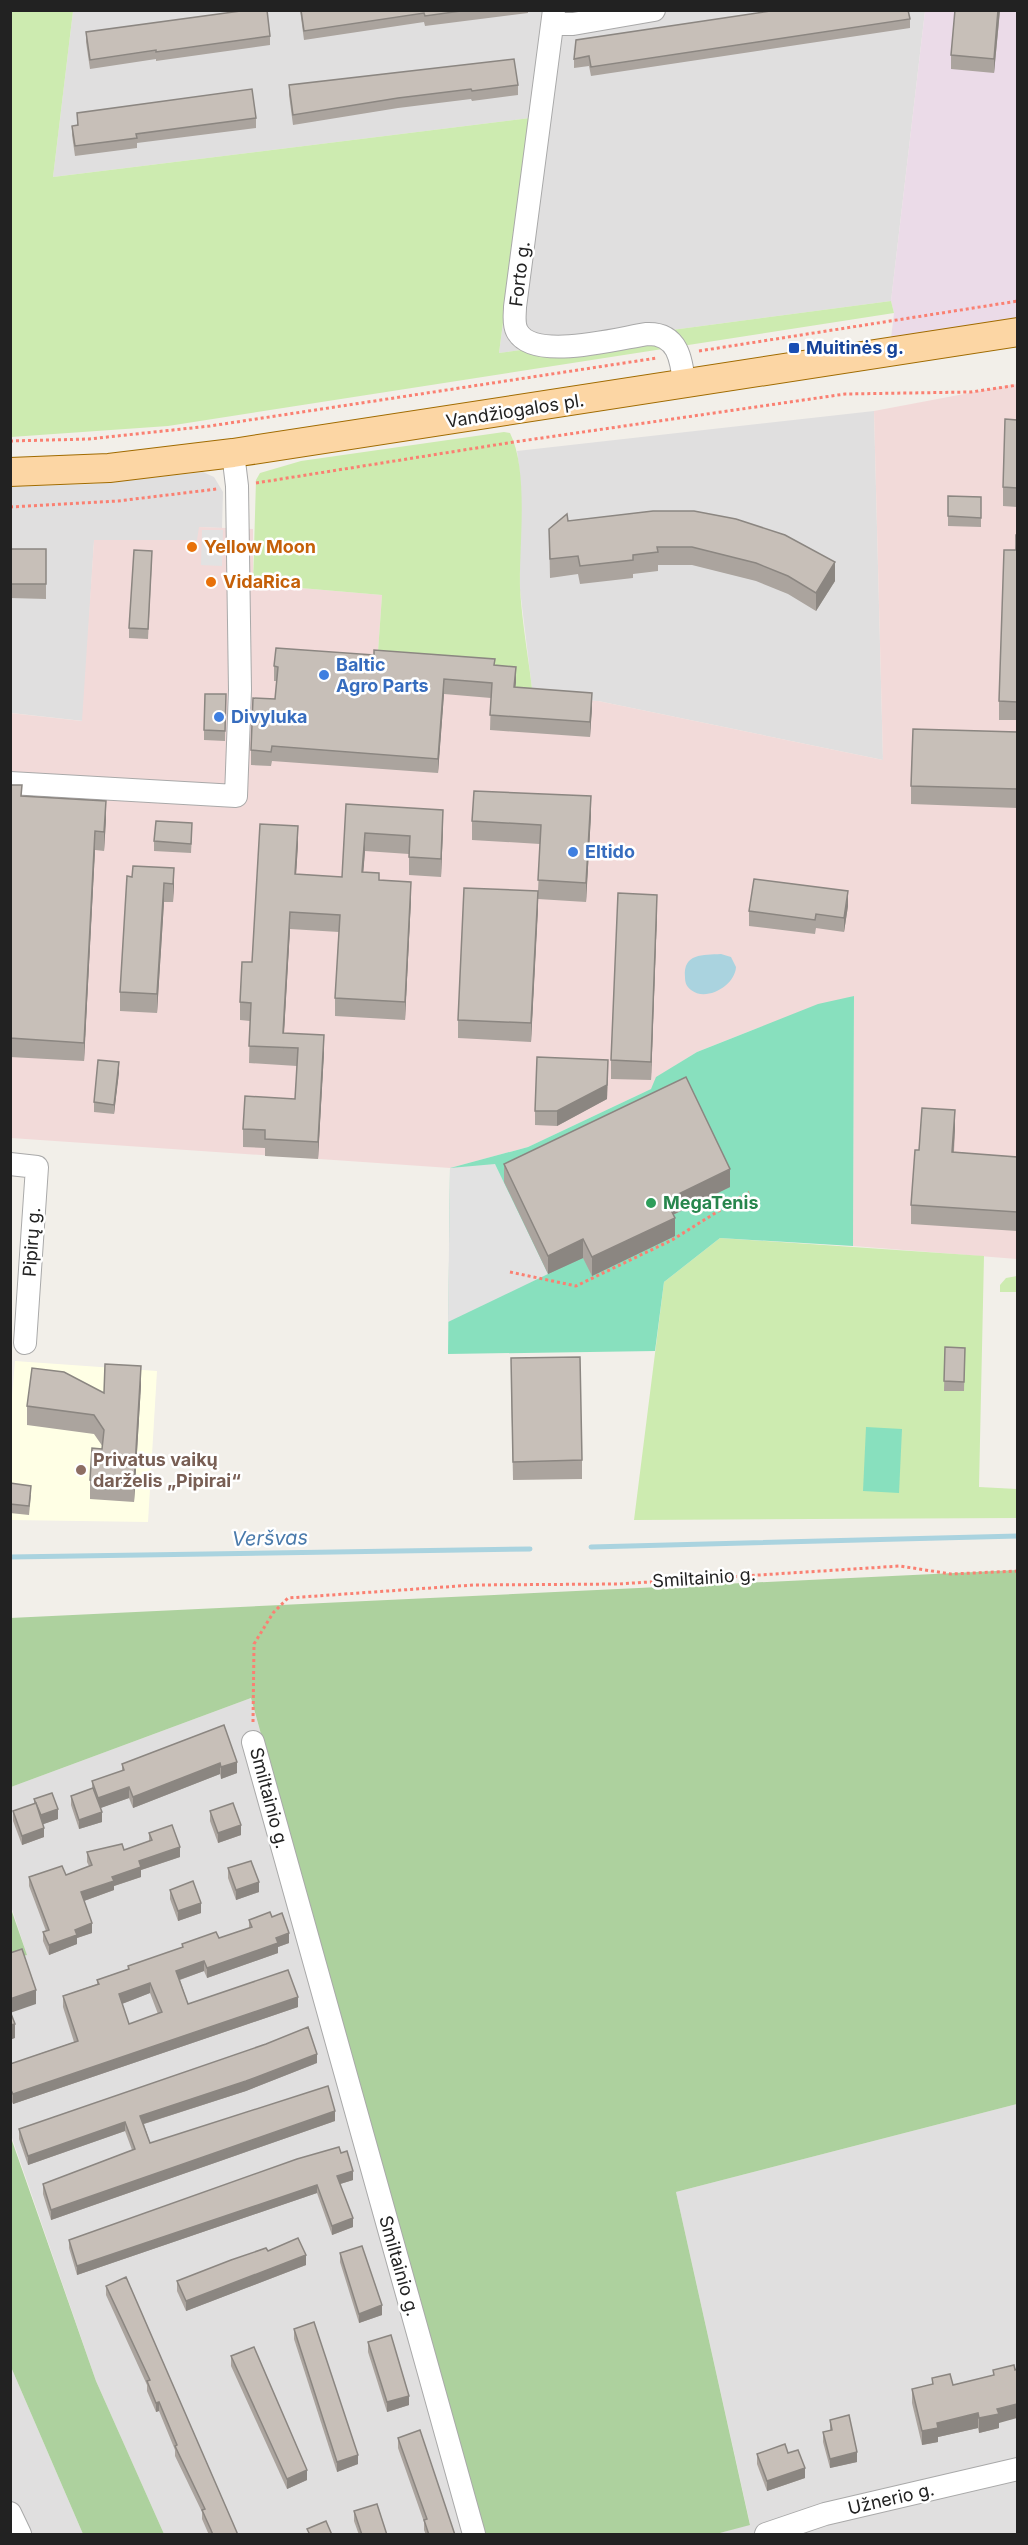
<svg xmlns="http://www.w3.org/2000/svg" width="1028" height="2545" viewBox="0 0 1028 2545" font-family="Inter,sans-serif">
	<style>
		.residential { fill: #e0dfdf }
		.commercial { fill: #f2dad9 }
		.industrial { fill: #ebdbe8 }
		.education { fill: #ffffe5 }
		.grass { fill: #cdebb0 }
		.forest { fill: #add19e }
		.pitch { fill: #88e0be }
		.parking { fill: #e2e2e2 }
		.water { fill: #aad3df }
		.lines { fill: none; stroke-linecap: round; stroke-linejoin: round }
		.stream { stroke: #aad3df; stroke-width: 5 }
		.minor-casing { stroke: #a9a9a9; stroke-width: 24 }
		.major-casing { stroke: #a06b00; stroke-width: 30 }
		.path { stroke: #fa8072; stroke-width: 3; stroke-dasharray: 3 3; stroke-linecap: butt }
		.minor { stroke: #fff; stroke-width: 22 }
		.major { stroke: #fcd6a4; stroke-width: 28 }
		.wall { fill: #aba49e; fill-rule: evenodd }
		.shaded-wall { fill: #8b8681 }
		.building { fill: #c7bfb8; stroke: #8b8681; stroke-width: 1.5; fill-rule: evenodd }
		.transit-dot { fill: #1a4fb4; stroke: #fff; stroke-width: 2 }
		.food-dot { fill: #e8710a; stroke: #fff; stroke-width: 2 }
		.shop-dot { fill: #3f7fe0; stroke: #fff; stroke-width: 2 }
		.leisure-dot { fill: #2e9e5b; stroke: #fff; stroke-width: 2 }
		.education-dot { fill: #8d6e63; stroke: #fff; stroke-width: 2 }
		.labels { text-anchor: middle; stroke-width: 5; stroke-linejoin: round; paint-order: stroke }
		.street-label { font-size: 18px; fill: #222; stroke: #fff }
		.transit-label { font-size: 18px; font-weight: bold; fill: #164399; stroke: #fff; text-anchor: start }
		.food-label { font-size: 18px; font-weight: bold; fill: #c56008; stroke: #fff; text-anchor: start }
		.shop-label { font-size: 18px; font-weight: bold; fill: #366cbe; stroke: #fff; text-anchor: start }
		.leisure-label { font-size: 18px; font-weight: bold; fill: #27864d; stroke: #fff; text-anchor: start }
		.education-label { font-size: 18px; font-weight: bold; fill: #785e54; stroke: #fff; text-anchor: start }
		.water-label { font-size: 20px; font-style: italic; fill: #4a7aab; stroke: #fff }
	</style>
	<rect width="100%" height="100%" fill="#f2efe9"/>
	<g class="residential">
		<polygon points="73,11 925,11 891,301 499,353 530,118 53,177"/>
		<polygon points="874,411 883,760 598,701 533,697 520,590 520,475 517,451"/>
		<polygon points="203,472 214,477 223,492 222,528 200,527 198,540 94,541 83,721 11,713 11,487 94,484"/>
		<polygon points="251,1698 383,2177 482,2534 164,2534 96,2381 11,2135 10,1960 27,1955 11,1906 11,1787"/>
		<polygon points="1017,2104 1017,2534 716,2534 750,2524 676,2192"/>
		<polygon points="11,2367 83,2534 11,2534"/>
	</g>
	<polygon class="commercial" points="1017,384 1017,1259 853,1246 854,996 755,1029 697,1052 676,1065 651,1089 528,1147 450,1168 11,1138 10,713 82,721 94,540 197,540 199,527 253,529 253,584 382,595 378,652 533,697 598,701 883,760 874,411"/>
	<polygon class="industrial" points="925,11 1017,11 1017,333 889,355 894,313 891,301"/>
	<polygon class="education" points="15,1361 157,1371 148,1522 11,1520 10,1420"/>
	<g class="grass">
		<polygon points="11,11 73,11 53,177 530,118 499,353 891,301 894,313 168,426 11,437"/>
		<path d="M 504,432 L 510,433 C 529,471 519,544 520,588 C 522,624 529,661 533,697 L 378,652 L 382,595 L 253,584 L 256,480 L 260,473 L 301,461 Z"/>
		<polygon points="720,1238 984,1256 979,1487 1017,1489 1017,1518 634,1520 664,1282"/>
		<polygon points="1017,1276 1017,1292 1000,1292 1000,1285 1006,1278"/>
	</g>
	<g class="forest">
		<polygon points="1017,1570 1017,2104 676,2192 750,2525 716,2534 482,2534 251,1698 11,1787 10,1618"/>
		<polygon points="10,1906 27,1955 11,1960 10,1960"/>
		<polygon points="10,2135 96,2381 164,2534 83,2534 11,2367"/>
	</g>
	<g class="pitch">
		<polygon points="854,996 853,1246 720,1238 664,1282 655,1351 448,1354 450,1168 528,1147 651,1089 656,1077 697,1052 818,1004"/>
		<polygon points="866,1427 902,1429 899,1493 863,1491"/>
	</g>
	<g class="parking">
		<polygon points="202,530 223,530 222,566 201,565"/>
		<polygon points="495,1164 548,1274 448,1322 450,1168"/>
	</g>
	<path class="water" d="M 721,954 L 731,957 L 736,967 C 735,986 706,1002 691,990 C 686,986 685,982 685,977 C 683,953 703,955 721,954 Z"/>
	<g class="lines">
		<g class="stream">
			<polyline points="591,1547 1018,1536"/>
			<polyline points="10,1557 530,1549"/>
		</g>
		<defs>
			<g id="minor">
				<path d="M 554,10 L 515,307 C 515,315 513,323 517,331 C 533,362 619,338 647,334 C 678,333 682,360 684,385"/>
				<polyline points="553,24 573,24 654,10"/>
				<polyline points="10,783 236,796 240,690 237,486 233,453"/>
				<polyline points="10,1164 37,1167 25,1343"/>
				<polyline points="253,1742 474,2534"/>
				<polyline points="10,2513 20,2534"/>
				<polyline points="766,2534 825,2514 1018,2469"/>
			</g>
			<polyline id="major" points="10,472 109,468 233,453 1018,332"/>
		</defs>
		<use href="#minor" class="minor-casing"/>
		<use href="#major" class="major-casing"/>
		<g class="path">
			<polyline points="699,351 1018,301"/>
			<polyline points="10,441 89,439 210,426 657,358"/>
			<polyline points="256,483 514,442 845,394 971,392 1018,385"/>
			<polyline points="10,507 118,501 217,489"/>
			<polyline points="510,1272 576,1286 672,1240 749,1192"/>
			<polyline points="253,1722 254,1644 273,1613 288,1598 473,1585 618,1584 900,1566 951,1574 1018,1571"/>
		</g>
		<use href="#minor" class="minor"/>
		<use href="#major" class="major"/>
	</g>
	<g class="wall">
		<polygon points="300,10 528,10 528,13 425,26 424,22 304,40"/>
		<polygon points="1000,10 994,73 951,69 951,55"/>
		<polygon points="910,19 910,28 591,76 589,66 574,68 574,59 576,40"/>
		<polygon points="86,32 270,36 270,45 156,61 156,59 90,69 86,42"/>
		<polygon points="289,85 518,85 518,95 472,101 471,99 398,108 293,125 289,95"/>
		<polygon points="77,113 256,118 256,128 137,143 137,148 75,156 72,135 72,126 77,125"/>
		<polygon points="1017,420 1017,507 1003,506 1003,487"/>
		<polygon points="948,496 981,497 981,527 948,526"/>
		<polygon points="653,511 835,581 816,611 788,594 756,581 692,565 658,565 658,571 633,574 633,578 580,584 578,574 550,578 549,529 568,521"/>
		<polygon points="1017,535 1017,720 999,720 999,701"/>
		<polygon points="10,549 46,549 46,599 10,598"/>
		<polygon points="152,560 148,639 129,638 129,628"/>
		<polygon points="495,665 516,682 515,687 592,707 590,737 490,730 491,698 444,694 438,773 272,761 271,766 251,765 251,750 275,699 277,681 274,681 274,666"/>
		<polygon points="226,694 225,741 204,740 204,730"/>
		<polygon points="1017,732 1017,808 911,804 911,786"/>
		<polygon points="10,785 22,796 106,819 104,851 95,850 84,1061 10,1057"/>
		<polygon points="346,804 443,827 441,877 409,875 409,854 365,851 363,872 379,880 411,899 405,1020 335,1016 335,998 339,932 290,929 284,1033 324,1052 318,1159 265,1156 265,1148 243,1147 243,1129 295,1099 297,1066 249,1063 250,1021 240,1020 240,1002 252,962 298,844 296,874 342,877"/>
		<polygon points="591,815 586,902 538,899 531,1042 458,1038 458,1020 538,891 540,844 472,840 472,821"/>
		<polygon points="192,833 191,853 154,851 154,841"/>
		<polygon points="174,868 173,902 164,902 157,1013 120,1011 120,992 132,877"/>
		<polygon points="848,906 844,932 816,928 815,934 749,926 749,911"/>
		<polygon points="657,913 651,1080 611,1079 611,1060"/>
		<polygon points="119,1072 114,1114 94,1112 94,1102"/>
		<polygon points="608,1074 607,1099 557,1126 535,1125 535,1111"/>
		<polygon points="955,1129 954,1152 1017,1157 1017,1231 911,1224 911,1205 919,1150"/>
		<polygon points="504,1164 730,1187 673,1215 675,1236 592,1276 583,1258 548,1274 504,1182"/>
		<polygon points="945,1347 965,1348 964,1391 944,1391"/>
		<polygon points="511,1377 582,1460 582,1479 513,1480"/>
		<polygon points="141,1385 134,1502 90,1499 90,1480 102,1449 103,1447 94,1434 27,1425 27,1406 104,1393"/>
		<polygon points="10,1483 31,1495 29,1515 10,1513"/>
		<polygon points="224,1725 237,1773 221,1779 220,1774 133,1808 129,1798 100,1808 102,1822 79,1829 71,1805 71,1796 92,1788 92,1781 122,1771 122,1764"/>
		<polygon points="34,1799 58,1819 43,1824 44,1837 22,1845 13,1821 13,1811 34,1804"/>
		<polygon points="210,1811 241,1835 218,1843 210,1821"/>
		<polygon points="149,1833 180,1857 141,1870 141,1877 114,1886 114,1890 84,1901 92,1933 77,1938 77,1944 49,1955 43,1941 43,1932 46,1931 29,1886 29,1877 66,1875 89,1866 87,1862 87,1852 124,1850 149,1841"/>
		<polygon points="228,1868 259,1892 236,1900 228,1878"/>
		<polygon points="170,1890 201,1913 178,1921 170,1899"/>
		<path d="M 272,1917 L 289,1943 L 278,1947 L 278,1953 L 207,1978 L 204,1971 L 180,1980 L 188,2004 L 298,2007 L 13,2104 L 10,2098 L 10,2064 L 74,2042 L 63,2007 L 63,1996 L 97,1984 L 97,1980 L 128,1969 L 128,1966 L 182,1948 L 182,1944 L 219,1938 L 249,1928 L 249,1920 ZM 150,1993 L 158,2014 L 129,2024 L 122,2004 Z"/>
		<polygon points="317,2063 246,2091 144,2124 150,2143 335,2121 51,2220 43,2194 43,2184 132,2150 125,2131 28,2165 19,2139 19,2129"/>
		<polygon points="341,2153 353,2180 340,2184 353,2227 332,2235 317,2193 77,2275 69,2248 69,2240"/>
		<polygon points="268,2251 306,2265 186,2311 177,2291 177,2281"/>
		<polygon points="340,2253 382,2315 359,2323 340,2262"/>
		<polygon points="106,2286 238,2535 209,2535 202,2519 202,2512 175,2456 175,2450 159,2411 156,2412 147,2391 147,2385 106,2295"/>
		<polygon points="294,2329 358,2464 337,2472 294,2339"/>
		<polygon points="368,2342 409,2405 387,2412 368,2352"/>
		<polygon points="231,2356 307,2480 287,2489 231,2366"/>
		<polygon points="1014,2365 999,2423 999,2428 979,2433 978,2428 938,2437 938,2442 922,2445 912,2403 912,2389 932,2385 932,2378 953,2385 993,2376 993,2370"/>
		<polygon points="830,2420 857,2462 830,2468 823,2442 823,2432 830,2431"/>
		<polygon points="398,2438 455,2535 426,2535 424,2530 424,2522 398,2448"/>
		<polygon points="788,2453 805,2478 767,2491 757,2464 757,2454"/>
		<polygon points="354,2511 387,2535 359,2535 354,2521"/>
	</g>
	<g class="shaded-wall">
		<polygon points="998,10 1000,10 994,73 994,59"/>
		<polygon points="835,562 835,581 816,611 816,593"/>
		<polygon points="516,667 516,682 514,702 514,687"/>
		<polygon points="444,679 444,694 438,773 438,759"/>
		<polygon points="592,693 592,707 590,737 590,722"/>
		<polygon points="591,796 591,815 586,902 586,883"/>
		<polygon points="106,801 106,819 104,851 104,832"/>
		<polygon points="443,810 443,827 441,877 441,859"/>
		<polygon points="298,826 298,844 295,892 295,874"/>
		<polygon points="95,831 95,850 84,1061 84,1043"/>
		<polygon points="365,833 365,851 362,890 362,872"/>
		<polygon points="174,868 174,887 173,902 173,884"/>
		<polygon points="411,882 411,899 405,1020 405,1002"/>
		<polygon points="164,883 164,902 157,1013 157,994"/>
		<polygon points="538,891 538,910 531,1042 531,1023"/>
		<polygon points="848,891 848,906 844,932 844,918"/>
		<polygon points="657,895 657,913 651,1080 651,1062"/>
		<polygon points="290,912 290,929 283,1050 283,1033"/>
		<polygon points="324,1035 324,1052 318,1159 318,1142"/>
		<polygon points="608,1060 607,1099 557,1126 557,1111"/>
		<polygon points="119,1062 119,1072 114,1114 114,1105"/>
		<polygon points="955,1110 955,1129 952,1171 952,1152"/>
		<polygon points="730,1169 730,1187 666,1218 666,1200"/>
		<polygon points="675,1218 675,1236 592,1276 592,1257"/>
		<polygon points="583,1239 583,1258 548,1274 548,1256"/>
		<polygon points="141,1366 141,1385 134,1502 134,1483"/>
		<polygon points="237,1762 237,1773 221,1779 221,1767"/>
		<polygon points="220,1763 220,1774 133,1808 133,1797"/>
		<polygon points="129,1787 129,1798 98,1809 98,1798"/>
		<polygon points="58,1809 58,1819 41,1825 41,1815"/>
		<polygon points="102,1812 102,1822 79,1829 79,1820"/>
		<polygon points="241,1825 241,1835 218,1843 218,1833"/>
		<polygon points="44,1828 44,1837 22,1845 22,1836"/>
		<polygon points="180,1847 180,1857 141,1870 141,1877 114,1886 114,1890 81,1902 81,1892 112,1877 139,1861"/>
		<polygon points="259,1882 259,1892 236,1900 236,1890"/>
		<polygon points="201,1903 201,1913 178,1921 178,1911"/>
		<polygon points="92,1923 92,1933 77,1938 77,1944 49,1955 49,1945 75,1930"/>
		<polygon points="289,1933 289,1943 278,1947 278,1953 207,1978 207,1968"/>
		<polygon points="204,1961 204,1971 176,1981 176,1971"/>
		<polygon points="150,1983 150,1993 119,2005 119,1994"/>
		<polygon points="36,1990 36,2004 10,2013 10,1999"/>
		<polygon points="298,1997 298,2007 13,2104 13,2094"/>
		<polygon points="15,2024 15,2038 10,2040 10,2025"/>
		<polygon points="317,2054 317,2063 246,2091 140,2125 140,2116"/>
		<polygon points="335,2111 335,2121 51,2220 51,2210"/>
		<polygon points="125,2122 125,2131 28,2165 28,2156"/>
		<polygon points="353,2171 353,2180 337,2185 337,2176"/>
		<polygon points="317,2185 317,2193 77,2275 77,2266"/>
		<polygon points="353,2218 353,2227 332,2235 332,2226"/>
		<polygon points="306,2255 306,2265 186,2311 186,2301"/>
		<polygon points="382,2305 382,2315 359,2323 359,2314"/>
		<polygon points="409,2396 409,2405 387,2412 387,2402"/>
		<polygon points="159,2402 159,2411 156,2412 156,2403"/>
		<polygon points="1017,2404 1017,2418 999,2423 999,2428 979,2433 979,2418 997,2409"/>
		<polygon points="978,2413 978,2428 938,2437 938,2442 922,2445 922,2431 937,2423"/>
		<polygon points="857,2452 857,2462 830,2468 830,2459"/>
		<polygon points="358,2455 358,2464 337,2472 337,2462"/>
		<polygon points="805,2468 805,2478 767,2491 767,2481"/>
		<polygon points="307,2470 307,2480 287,2489 287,2479"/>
	</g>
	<g class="building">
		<polygon points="248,10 267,10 270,36 156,52 156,50 90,60 86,32"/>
		<polygon points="301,10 468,10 425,16 424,13 304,31"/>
		<polygon points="777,10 908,10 910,19 591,67 589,56 574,59 576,40"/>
		<polygon points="955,10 998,10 994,59 951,55"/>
		<polygon points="514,59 518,85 472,91 471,89 398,98 293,115 289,85"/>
		<polygon points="252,89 256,118 136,134 137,138 75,146 72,126 78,125 77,113"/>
		<polygon points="1005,419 1017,420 1017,488 1003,487"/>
		<polygon points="948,496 981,497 981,518 948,516"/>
		<polygon points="653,511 694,511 736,519 785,535 835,562 816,593 788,576 756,563 692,547 657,547 658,552 633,555 633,560 580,566 578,556 550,559 549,529 567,514 568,521"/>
		<polygon points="1016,535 1017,535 1017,702 999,701 1004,550 1016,550"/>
		<rect x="10" y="549" width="36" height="35"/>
		<polygon points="134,550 152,551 148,629 129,628"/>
		<polygon points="276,648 374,655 374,650 495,659 494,665 516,667 514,687 592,693 590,722 490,715 492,683 444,679 438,759 272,746 271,752 251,750 253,698 275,699 278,667 274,666"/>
		<polygon points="205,694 226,694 225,731 204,730"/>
		<polygon points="913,729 1017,732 1017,789 911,786"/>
		<polygon points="10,785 22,785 21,796 106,801 104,832 95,831 84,1043 10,1038"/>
		<polygon points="474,791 591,796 586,883 538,880 541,825 472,821"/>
		<polygon points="346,804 443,810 441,859 409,857 410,836 365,833 362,872 379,873 379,880 411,882 405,1002 335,998 340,915 290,912 283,1033 324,1035 318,1142 265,1139 265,1130 243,1129 245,1096 295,1099 298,1048 249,1046 251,1003 240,1002 242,962 252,962 260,824 298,826 295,874 342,877"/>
		<polygon points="156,821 192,823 191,844 154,841"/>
		<polygon points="133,866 174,868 173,884 164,883 157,994 120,992 127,876 132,877"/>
		<polygon points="754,879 848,891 844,918 816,914 815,920 749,911"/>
		<polygon points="464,888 538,891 531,1023 458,1020"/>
		<polygon points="618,893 657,895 651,1062 611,1060"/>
		<polygon points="537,1057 608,1060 607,1085 557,1111 535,1111"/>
		<polygon points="98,1060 119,1062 114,1105 94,1102"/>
		<polygon points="686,1077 730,1169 666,1200 675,1218 592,1257 583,1239 548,1256 504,1164"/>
		<polygon points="922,1108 955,1110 952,1152 1017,1157 1017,1212 911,1205 915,1150 919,1150"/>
		<polygon points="945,1347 965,1348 964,1382 944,1381"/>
		<polygon points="580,1357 582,1460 513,1462 511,1358"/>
		<polygon points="105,1364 141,1366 134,1483 90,1480 92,1448 102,1449 104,1430 94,1415 27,1406 32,1368 64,1372 104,1393"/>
		<polygon points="10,1483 31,1486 29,1506 10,1504"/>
		<polygon points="224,1725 237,1762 221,1767 220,1763 133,1797 129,1787 98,1798 92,1781 124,1770 122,1764"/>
		<polygon points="93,1788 102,1812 79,1820 71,1796"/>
		<polygon points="52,1793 58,1809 41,1815 34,1799"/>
		<polygon points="36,1803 44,1828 22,1836 13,1811"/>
		<polygon points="233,1803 241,1825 218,1833 210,1811"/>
		<polygon points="172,1825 180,1847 139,1861 141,1867 112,1877 114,1881 81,1892 92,1923 75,1930 77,1935 49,1945 43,1932 49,1930 29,1877 62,1866 66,1875 92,1865 87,1852 122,1844 124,1850 152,1840 149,1833"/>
		<polygon points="251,1861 259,1882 236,1890 228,1868"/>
		<polygon points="193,1881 201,1903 178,1911 170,1890"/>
		<path d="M 270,1912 L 272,1917 L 282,1913 L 289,1933 L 276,1938 L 278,1943 L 207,1968 L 204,1961 L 176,1971 L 188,2004 L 288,1970 L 298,1997 L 13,2094 L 10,2088 L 10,2064 L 78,2041 L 63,1996 L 99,1984 L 97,1980 L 129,1969 L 128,1966 L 183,1947 L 182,1944 L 216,1932 L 219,1938 L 252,1927 L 249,1920 ZM 150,1983 L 162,2012 L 129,2024 L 119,1994 Z"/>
		<polygon points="22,1949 36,1990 10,1999 10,1953"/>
		<polygon points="10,2011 15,2024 10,2025"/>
		<polygon points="308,2027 317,2054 246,2081 140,2116 150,2143 328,2086 335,2111 51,2210 43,2184 135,2149 125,2122 28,2156 19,2129 266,2044"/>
		<polygon points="339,2147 341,2153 347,2151 353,2171 337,2176 353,2218 332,2226 317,2185 77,2266 69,2240 297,2159"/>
		<polygon points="298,2238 306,2255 186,2301 177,2281 231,2260 266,2248 268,2251"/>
		<polygon points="362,2246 382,2305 359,2314 340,2253"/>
		<polygon points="126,2277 232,2521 238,2535 213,2535 211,2530 202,2510 205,2509 175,2446 177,2445 159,2402 156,2403 147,2381 150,2380 106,2286"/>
		<polygon points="314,2322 358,2455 337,2462 294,2329"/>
		<polygon points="391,2335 409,2396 387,2402 368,2342"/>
		<polygon points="254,2347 307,2470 287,2479 231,2356"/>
		<polygon points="1014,2365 1015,2370 1017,2369 1017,2404 997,2409 999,2414 979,2418 978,2413 937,2423 938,2428 922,2431 912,2389 933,2384 932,2378 950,2374 953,2385 994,2375 993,2370"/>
		<polygon points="849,2415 857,2452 830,2459 823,2432 832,2430 830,2420"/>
		<polygon points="420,2430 455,2535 429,2535 424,2520 427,2519 398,2438"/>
		<polygon points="785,2444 788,2453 798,2450 805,2468 767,2481 757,2454"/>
		<polygon points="377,2504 387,2535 362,2535 354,2511"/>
		<polygon points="326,2521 332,2535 310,2535 307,2529"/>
	</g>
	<rect class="transit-dot" x="788" y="342" width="12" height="12" rx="3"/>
	<g class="food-dot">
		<circle cx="192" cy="547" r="6"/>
		<circle cx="211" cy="582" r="6"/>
	</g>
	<g class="shop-dot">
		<circle cx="324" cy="675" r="6"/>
		<circle cx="219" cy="717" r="6"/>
		<circle cx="573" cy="852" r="6"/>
	</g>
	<circle class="leisure-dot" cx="651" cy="1203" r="6"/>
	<circle class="education-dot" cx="81" cy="1470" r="6"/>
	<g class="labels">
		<g class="street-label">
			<text transform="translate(520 274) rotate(-83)" y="6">Forto g.</text>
			<text transform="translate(515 411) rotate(-9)" y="6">Vandžiogalos pl.</text>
			<text transform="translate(32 1242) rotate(-86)" y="6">Pipirų g.</text>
			<text transform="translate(704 1578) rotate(-4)" y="6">Smiltainio g.</text>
			<text transform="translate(269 1798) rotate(75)" y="6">Smiltainio g.</text>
			<text transform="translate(399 2266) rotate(74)" y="6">Smiltainio g.</text>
			<text transform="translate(891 2499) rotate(-13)" y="6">Užnerio g.</text>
		</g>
		<g class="transit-label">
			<text x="806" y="354">Muitinės g.</text>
		</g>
		<g class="food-label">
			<text x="204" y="553">Yellow Moon</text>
			<text x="223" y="588">VidaRica</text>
		</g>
		<g class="shop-label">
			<text x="336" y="671">Baltic<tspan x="336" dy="21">Agro Parts</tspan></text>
			<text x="231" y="723">Divyluka</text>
			<text x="585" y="858">Eltido</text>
		</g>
		<g class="leisure-label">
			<text x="663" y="1209">MegaTenis</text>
		</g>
		<g class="education-label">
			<text x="93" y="1466">Privatus vaikų<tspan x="93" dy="21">darželis „Pipirai“</tspan></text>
		</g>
		<g class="water-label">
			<text transform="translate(270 1538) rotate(-1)" y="7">Veršvas</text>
		</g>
	</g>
	<rect width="1028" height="2545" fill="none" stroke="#222222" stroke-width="24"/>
</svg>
